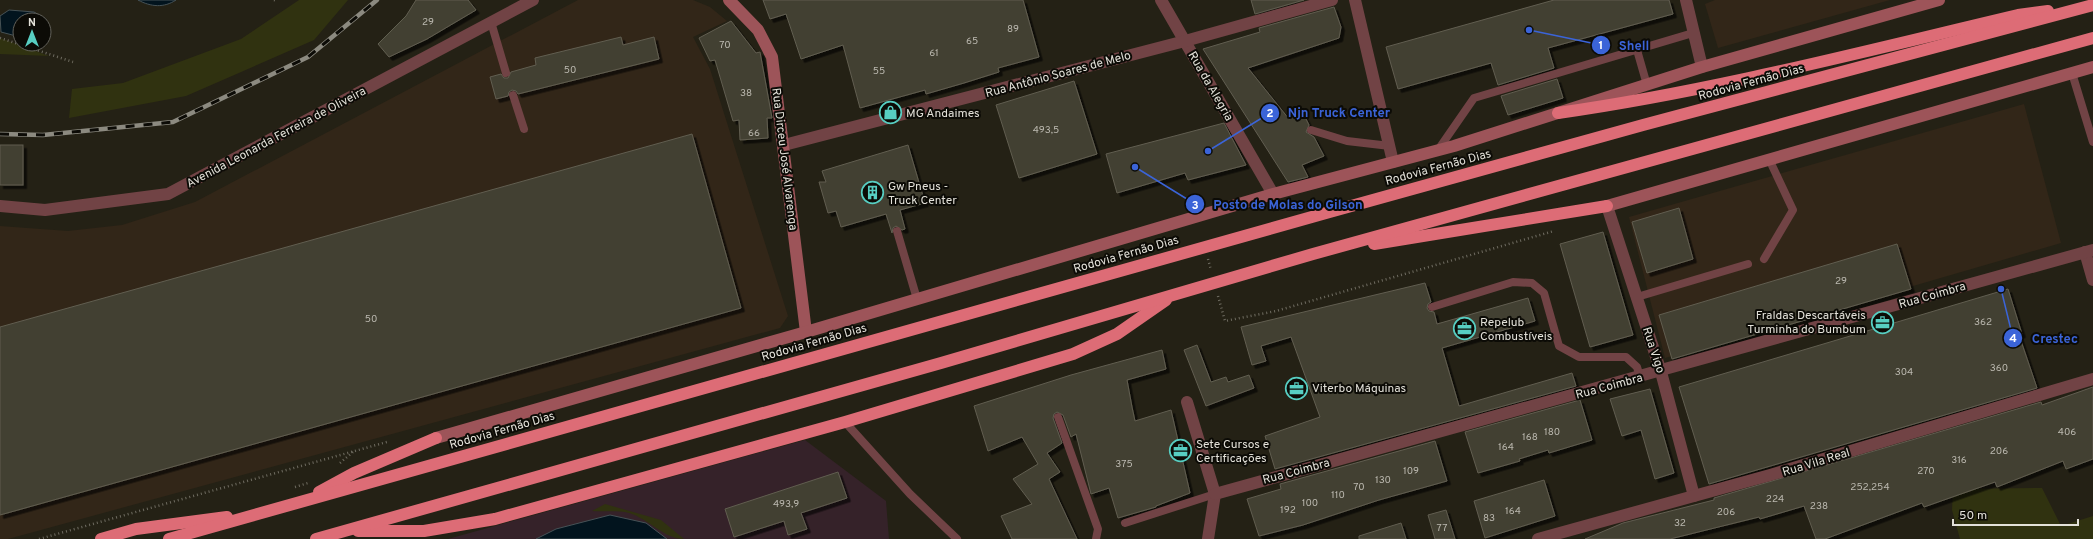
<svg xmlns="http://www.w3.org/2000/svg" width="2093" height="539" viewBox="0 0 2093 539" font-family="Overpass,sans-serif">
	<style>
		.industrial { fill: #322618 }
		.education { fill: #352229 }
		.green { fill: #303210 }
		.water { fill: #02141e; stroke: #465256 }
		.building { fill: #423f32; stroke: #615e50; filter: url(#shadow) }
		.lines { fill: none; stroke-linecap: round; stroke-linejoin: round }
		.path { stroke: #6f6c61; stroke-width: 2.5; stroke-dasharray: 1 3; stroke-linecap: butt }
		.lane { stroke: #714345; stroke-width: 8 }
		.street { stroke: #714345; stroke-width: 12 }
		.secondary { stroke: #9d5459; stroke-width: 12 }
		.highway { stroke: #dd6c76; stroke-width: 12 }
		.rail-casing { stroke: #8c8a80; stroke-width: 4.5 }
		.rail { stroke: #0c0b06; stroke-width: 3; stroke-dasharray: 9; stroke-linecap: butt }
		.labels { text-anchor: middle; stroke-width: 4; stroke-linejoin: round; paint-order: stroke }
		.number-label { font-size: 10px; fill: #bbb8af }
		.street-label { font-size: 12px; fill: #e3e1d9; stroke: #0c0b06 }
		.poi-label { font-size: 12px; fill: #e3e1d9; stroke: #0c0b06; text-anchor: start }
		.leader { fill: none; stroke: #3b64d8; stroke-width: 1.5 }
		.callout-dot { fill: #3b64d8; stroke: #0c0b06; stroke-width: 1.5 }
		.mark-label { font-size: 12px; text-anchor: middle; font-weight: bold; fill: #fff }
		.callout-label { font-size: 13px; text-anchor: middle; font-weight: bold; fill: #3b64d8; stroke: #0c0b06; stroke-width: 4; stroke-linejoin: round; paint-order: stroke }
	</style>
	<defs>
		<filter id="shadow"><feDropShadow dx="3.5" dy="3.5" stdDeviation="0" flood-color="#0009"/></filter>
	</defs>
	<rect width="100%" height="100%" fill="#242115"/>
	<g class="industrial">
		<polygon points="578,0 693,0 710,7 727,21 693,37 710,69 788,316 780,328 8,539 0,539 0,226 68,231 122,225 195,202"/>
		<polygon points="1715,0 1890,0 1718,48 1705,4"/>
		<polygon points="2024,104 2061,243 1665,358 1629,217"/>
	</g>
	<polygon class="education" points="805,440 886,501 889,539 448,539"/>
	<g class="green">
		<polygon points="299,0 348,0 314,40 186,96 69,118 72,89 123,83 241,39"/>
		<polygon points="0,38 49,56 0,54"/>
		<polygon points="2042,488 2061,526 2093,516 2093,539 1960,539 1952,510 1953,489"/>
		<path d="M 605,504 L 661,520 L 684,539 C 664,539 649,519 629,513 C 618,510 603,512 592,511 Z"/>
	</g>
	<g class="water">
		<path d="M 138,0 L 176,0 C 164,8 151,7 138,0 Z"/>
		<polygon points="9,10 34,12 46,19 46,31 44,33 44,20 20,20 20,37 1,32 0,16"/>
		<polygon points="610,515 646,523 667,539 536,539 556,529"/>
	</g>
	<g class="building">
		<polygon points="416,0 468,0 476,10 427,39 389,57 378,44 406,16"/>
		<polygon points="763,0 1023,0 1039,57 998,68 999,72 964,83 926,94 925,90 860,108 843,45 801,59 786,14 770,19"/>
		<polygon points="1251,0 1304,0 1255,14"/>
		<polygon points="1554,0 1669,0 1673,14 1548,48 1554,68 1498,85 1491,63 1398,89 1386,47"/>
		<polygon points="1334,7 1341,27 1339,38 1248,68 1289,119 1303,113 1309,125 1306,132 1314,137 1324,156 1302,165 1308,177 1288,182 1203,49 1260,32 1259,28"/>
		<polygon points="731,21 756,53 760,52 772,118 767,118 768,138 740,140 739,120 733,121 715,60 710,61 699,38"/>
		<polygon points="621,37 623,45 654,37 659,59 518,94 516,91 512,90 509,92 508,96 496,99 490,77 501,74 504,78 508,78 511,72 536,65 535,58"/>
		<polygon points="1557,79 1563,98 1508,115 1501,96"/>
		<polygon points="1074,81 1097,154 1019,178 996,105"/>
		<polygon points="1224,123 1246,165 1188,180 1185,173 1117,193 1106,154"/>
		<polygon points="692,134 741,308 0,515 0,327"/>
		<rect x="0" y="145" width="23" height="40"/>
		<polygon points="908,145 925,203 900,210 905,229 902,230 896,226 893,228 892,233 886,214 841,227 836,211 828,213 819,182 826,182 822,171"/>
		<polygon points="1679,208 1693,259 1647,273 1632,222"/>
		<polygon points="1603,232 1633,335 1590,347 1560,244"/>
		<polygon points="1897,244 1911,289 1672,359 1659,315"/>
		<polygon points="1425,283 1431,302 1428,304 1427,308 1429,311 1434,312 1437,324 1528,298 1535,321 1442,348 1459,406 1572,373 1576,386 1275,469 1265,436 1320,417 1291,337 1261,346 1266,361 1252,365 1241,327"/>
		<polygon points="2008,289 2022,334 2019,335 2037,388 1709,484 1679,387"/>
		<polygon points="1197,345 1211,382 1226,377 1228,382 1249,375 1254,388 1206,406 1184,350"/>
		<polygon points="1162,350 1166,369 1127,380 1132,407 1135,421 1171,410 1190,493 1156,506 1156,507 1118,518 1109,488 1091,494 1076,434 1071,437 1063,415 1057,412 1054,414 1053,418 1062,443 1047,453 1060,472 1049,479 1077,539 1012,539 1001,516 1032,504 1013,479 1038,464 1022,437 988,451 974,406 1071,375"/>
		<polygon points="2093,387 2093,459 2066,469 2063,461 1997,487 1995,482 1924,507 1922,503 1825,539 1816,539 1804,506 1760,519 1759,517 1670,539 1585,539 1623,523 1714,500 1714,498 2041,402 2042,405"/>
		<polygon points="1650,389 1674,473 1655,479 1641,430 1622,436 1610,399"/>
		<polygon points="1580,400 1592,440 1549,453 1548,450 1519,459 1520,461 1478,473 1465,432"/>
		<polygon points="1435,441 1447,481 1379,500 1303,525 1259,536 1247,499 1281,489 1280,484"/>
		<polygon points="838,472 847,498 801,513 807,529 788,535 784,521 734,537 725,509"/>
		<polygon points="1544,480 1555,516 1485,538 1474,501"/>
		<polygon points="1446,510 1455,539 1435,539 1428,515"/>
		<polygon points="1401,523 1406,539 1359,539 1359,536"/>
	</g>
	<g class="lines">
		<g class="path">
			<polyline points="274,0 277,1"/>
			<polyline points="0,38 73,62"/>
			<polyline points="1208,259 1211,270"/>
			<polyline points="1218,296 1225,321 1276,311 1554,231"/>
			<polyline points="340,463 353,452"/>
			<polyline points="295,487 308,483"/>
			<polyline points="39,539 387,442"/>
		</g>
		<g class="lane">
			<polyline points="491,22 506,73"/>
			<polyline points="1637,50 1647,85"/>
			<polyline points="2072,73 2093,142"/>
			<polyline points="513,95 524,129"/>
			<polyline points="1311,130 1347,141 1390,146"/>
			<polyline points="1438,150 1474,98 1693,33"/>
			<polyline points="897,231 917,299"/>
			<polyline points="1764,259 1793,210 1769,159"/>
			<polyline points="1637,297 1748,264"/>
			<polyline points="1432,307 1513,282 1532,283 1544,293 1559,346 1579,357 1626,357 1637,367 1640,377"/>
			<polyline points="1058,417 1098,529 1096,539"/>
			<polyline points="845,422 910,494 957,539"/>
			<polyline points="1125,523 1215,494"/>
		</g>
		<g class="street">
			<polyline points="1161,0 1273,194"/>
			<polyline points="1355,0 1393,162"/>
			<polyline points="1686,0 1702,67"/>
			<polyline points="784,145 1185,41 1332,0"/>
			<polyline points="0,206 45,210 168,194 533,0"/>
			<polyline points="1607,206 1661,372 1694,496"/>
			<polyline points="2085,252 2093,280"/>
			<polyline points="1187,402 1215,494 1208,539"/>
			<polyline points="1215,494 2093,250"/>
			<polyline points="1538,539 1770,475 2093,379"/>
		</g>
		<g class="secondary">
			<polyline points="729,0 758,30 772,57 806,332"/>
			<polyline points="1607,206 2093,67"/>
			<polyline points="436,438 806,332 1273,194 1454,146 1702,67 1939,0"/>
		</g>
		<g class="highway">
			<path d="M 1558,113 C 1713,91 1865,51 2018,15 L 2048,11"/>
			<polyline points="1374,244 1607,206"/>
			<polyline points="319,492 354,473 436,438"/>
			<polyline points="358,531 424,531 495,519 845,422 1073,354 1117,334 1166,300"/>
			<polyline points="101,539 136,529 227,517"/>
			<polyline points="169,539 1326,213 1643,125 2093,5"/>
			<polyline points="316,539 941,363 1313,254 2093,38"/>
		</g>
		<defs>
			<polyline id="rail" points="0,134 43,135 173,122 308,57 377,0"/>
		</defs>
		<use href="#rail" class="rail-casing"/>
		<use href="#rail" class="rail"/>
	</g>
	<defs>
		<symbol id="shop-ring" viewBox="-11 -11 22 22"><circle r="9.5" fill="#0c0b06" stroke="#57cec2" stroke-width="1.5"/><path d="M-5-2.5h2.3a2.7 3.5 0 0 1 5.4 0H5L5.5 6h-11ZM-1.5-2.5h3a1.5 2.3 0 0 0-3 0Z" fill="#57cec2"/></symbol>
		<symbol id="building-ring" viewBox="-11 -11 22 22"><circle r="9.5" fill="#0c0b06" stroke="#57cec2" stroke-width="1.5"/><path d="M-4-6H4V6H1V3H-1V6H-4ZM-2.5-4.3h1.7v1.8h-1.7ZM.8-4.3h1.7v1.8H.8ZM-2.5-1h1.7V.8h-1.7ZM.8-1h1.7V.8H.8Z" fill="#57cec2"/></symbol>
		<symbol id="office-ring" viewBox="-11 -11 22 22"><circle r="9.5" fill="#0c0b06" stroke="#57cec2" stroke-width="1.5"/><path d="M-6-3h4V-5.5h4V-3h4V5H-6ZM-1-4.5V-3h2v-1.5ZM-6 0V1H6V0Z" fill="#57cec2"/></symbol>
	</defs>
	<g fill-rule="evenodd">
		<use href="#shop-ring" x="878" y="100" width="25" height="25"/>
		<use href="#building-ring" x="860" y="180" width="25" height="25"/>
		<use href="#office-ring" x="1870" y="310" width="25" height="25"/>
		<use href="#office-ring" x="1452" y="316" width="25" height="25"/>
		<use href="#office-ring" x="1284" y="376" width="25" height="25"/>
		<use href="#office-ring" x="1168" y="438" width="25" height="25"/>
	</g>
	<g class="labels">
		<g class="number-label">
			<text x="428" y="25">29</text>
			<text x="1013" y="32">89</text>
			<text x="972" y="44">65</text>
			<text x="725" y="48">70</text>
			<text x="934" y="56">61</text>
			<text x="570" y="73">50</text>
			<text x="879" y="74">55</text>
			<text x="746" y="96">38</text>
			<text x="1046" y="133">493,5</text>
			<text x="754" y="136">66</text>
			<text x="1841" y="284">29</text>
			<text x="371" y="322">50</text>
			<text x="1983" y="325">362</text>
			<text x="1999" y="371">360</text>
			<text x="1904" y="375">304</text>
			<text x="1552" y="435">180</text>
			<text x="2067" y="435">406</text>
			<text x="1530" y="440">168</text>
			<text x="1506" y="450">164</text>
			<text x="1999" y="454">206</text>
			<text x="1959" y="463">316</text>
			<text x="1124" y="467">375</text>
			<text x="1411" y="474">109</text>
			<text x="1926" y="474">270</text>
			<text x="1383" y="483">130</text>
			<text x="1359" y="490">70</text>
			<text x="1870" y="490">252,254</text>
			<text x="1338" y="498">110</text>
			<text x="1775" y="502">224</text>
			<text x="1310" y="506">100</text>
			<text x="786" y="507">493,9</text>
			<text x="1819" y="509">238</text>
			<text x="1288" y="513">192</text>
			<text x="1513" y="514">164</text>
			<text x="1726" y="515">206</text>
			<text x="1489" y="521">83</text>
			<text x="1680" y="526">32</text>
			<text x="1442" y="531">77</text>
		</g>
		<g class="street-label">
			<text transform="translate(1058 74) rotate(-15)" y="4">Rua Antônio Soares de Melo</text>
			<text transform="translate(1751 82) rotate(-15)" y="4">Rodovia Fernão Dias</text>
			<text transform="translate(1211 86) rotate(60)" y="4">Rua da Alegria</text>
			<text transform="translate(276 137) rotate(-28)" y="4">Avenida Leonarda Ferreira de Oliveira</text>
			<text transform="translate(785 159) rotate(83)" y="4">Rua Dirceu José Alvarenga</text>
			<text transform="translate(1438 167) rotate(-15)" y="4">Rodovia Fernão Dias</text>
			<text transform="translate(1126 254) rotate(-16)" y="4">Rodovia Fernão Dias</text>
			<text transform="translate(1932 295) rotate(-16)" y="4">Rua Coimbra</text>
			<text transform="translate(814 342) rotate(-16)" y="4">Rodovia Fernão Dias</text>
			<text transform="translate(1654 350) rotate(72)" y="4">Rua Vigo</text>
			<text transform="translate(1609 386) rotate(-15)" y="4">Rua Coimbra</text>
			<text transform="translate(502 430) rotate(-16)" y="4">Rodovia Fernão Dias</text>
			<text transform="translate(1816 462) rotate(-17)" y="4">Rua Vila Real</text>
			<text transform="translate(1296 471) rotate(-15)" y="4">Rua Coimbra</text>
		</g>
		<g class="poi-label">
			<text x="906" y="117">MG Andaimes</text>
			<text x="888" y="190">Gw Pneus -<tspan x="888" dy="14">Truck Center</tspan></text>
			<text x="1866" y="319" text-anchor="end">Fraldas Descartáveis<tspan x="1866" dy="14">Turminha do Bumbum</tspan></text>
			<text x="1480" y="326">Repelub<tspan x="1480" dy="14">Combustíveis</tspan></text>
			<text x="1312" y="392">Viterbo Máquinas</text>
			<text x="1196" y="448">Sete Cursos e<tspan x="1196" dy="14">Certificações</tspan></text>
		</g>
	</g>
	<path class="leader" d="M1529 30L1601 45M1208 151L1270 113M1135 167L1195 204M2001 289L2013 338"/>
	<g class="callout-dot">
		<circle cx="1529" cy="30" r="4"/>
		<circle cx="1208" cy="151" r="4"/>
		<circle cx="1135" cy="167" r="4"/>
		<circle cx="2001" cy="289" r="4"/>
		<circle cx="1601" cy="45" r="10"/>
		<circle cx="1270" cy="113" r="10"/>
		<circle cx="1195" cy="204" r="10"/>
		<circle cx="2013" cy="338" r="10"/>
	</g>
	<g class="mark-label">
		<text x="1601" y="49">1</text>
		<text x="1270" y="117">2</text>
		<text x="1195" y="209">3</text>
		<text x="2013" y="342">4</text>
	</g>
	<g class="callout-label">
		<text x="1634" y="50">Shell</text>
		<text x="1339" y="117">Njn Truck Center</text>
		<text x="1288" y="209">Posto de Molas do Gilson</text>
		<text x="2055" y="343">Crestec</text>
	</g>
	<g transform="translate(32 32)"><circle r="19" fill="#0c0b06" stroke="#62615a"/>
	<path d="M0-3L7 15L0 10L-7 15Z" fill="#57cec2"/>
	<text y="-6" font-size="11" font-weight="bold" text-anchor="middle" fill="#e3e1d9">N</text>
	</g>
	<path d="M1953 519v6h125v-6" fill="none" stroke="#e3e1d9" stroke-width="2"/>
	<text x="1959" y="519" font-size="12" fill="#e3e1d9" stroke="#0c0b06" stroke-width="3" paint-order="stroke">50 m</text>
</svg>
